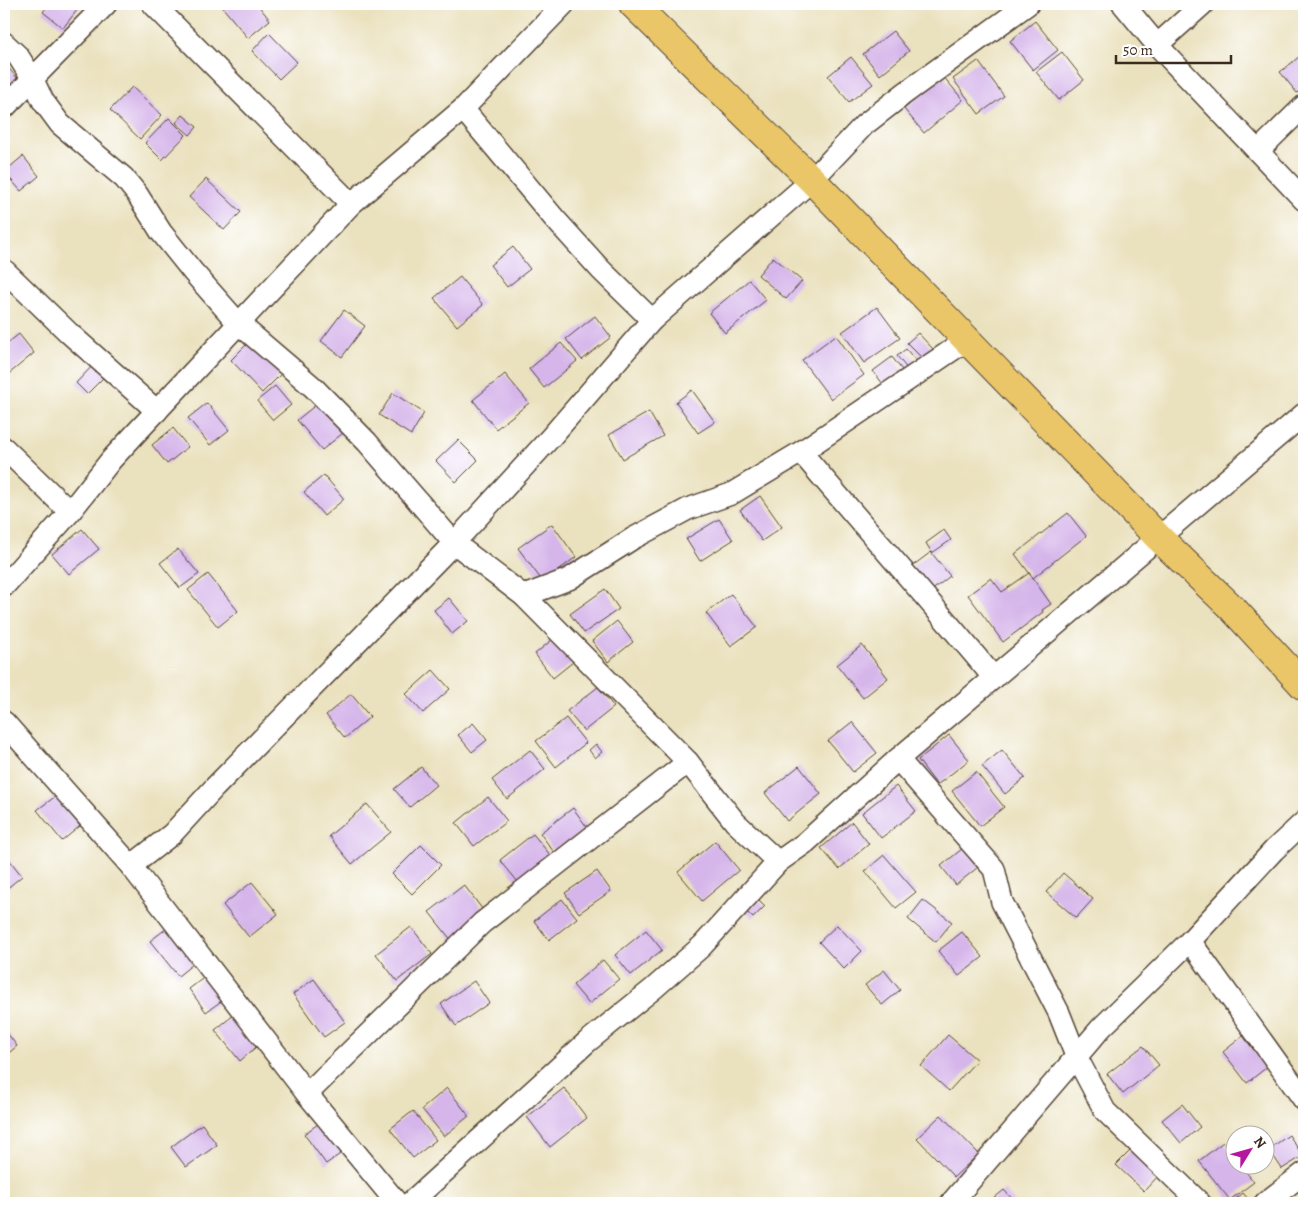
<svg xmlns="http://www.w3.org/2000/svg" width="1308" height="1207" font-family="Alegreya,serif">
	<style>
		.building { fill: #d5b5ea }
		.lines { fill: none; stroke-linecap: round; stroke-linejoin: round }
		.minor-casing { stroke: #554536; stroke-width: 24 }
		.major-casing { stroke: #554536; stroke-width: 30 }
		.minor { stroke: #fff; stroke-width: 21 }
		.major { stroke: #eac669; stroke-width: 28 }
	</style>
	<rect width="100%" height="100%" fill="#fff"/>
	<filter id="ink" filterUnits="userSpaceOnUse"><feTurbulence type="fractalNoise" baseFrequency=".02" numOctaves="2"/><feDisplacementMap in="SourceGraphic" scale="10" xChannelSelector="R" yChannelSelector="G"/><feConvolveMatrix kernelMatrix="1 2 1 2 8 2 1 2 1" color-interpolation-filters="sRGB"/></filter>
	<filter id="wash" filterUnits="userSpaceOnUse"><feTurbulence type="fractalNoise" baseFrequency=".0096" numOctaves="4" result="noise"/><feDisplacementMap in="SourceGraphic" scale="20" xChannelSelector="R" yChannelSelector="G"/><feGaussianBlur stdDeviation="1.12" result="paint"/><feColorMatrix in="noise" values="0 0 0 0 0 0 0 0 0 0 0 0 0 0 0 0 0 1.4 0 .05"/><feComposite in="paint" operator="in"/></filter>
	<g filter="url(#wash)">
		<rect width="100%" height="100%" fill="#eae1be"/>
		<g id="blocks">
			<!-- building -->
			<g class="building">
				<path d="M49,4H82L63,28L43,12Z"/>
				<path d="M228,4H257L270,20L248,38L223,8Z"/>
				<path d="M1035,21L1058,50L1033,70L1010,41Z"/>
				<path d="M893,31L909,51L880,75L863,54Z"/>
				<path d="M269,33L297,62L279,79L252,51Z"/>
				<path d="M1062,52L1084,80L1059,100L1036,72Z"/>
				<path d="M1304,53V87L1297,93L1280,72Z"/>
				<path d="M851,57L873,84L849,102L828,76Z"/>
				<path d="M978,61L1004,96L979,114L953,79Z"/>
				<path d="M4,63L18,79L4,92Z"/>
				<path d="M943,76L963,100L924,133L904,109Z"/>
				<path d="M132,87L162,115L140,139L110,110Z"/>
				<path d="M183,115L197,127L190,135L176,123Z"/>
				<path d="M169,118L186,135L162,160L145,143Z"/>
				<path d="M23,156L39,176L21,191L4,172Z"/>
				<path d="M206,179L241,212L224,230L189,197Z"/>
				<path d="M513,247L530,269L507,287L490,265Z"/>
				<path d="M773,257L802,281L786,299L758,275Z"/>
				<path d="M460,277L483,305L457,326L434,298Z"/>
				<path d="M749,280L766,300L725,333L709,313Z"/>
				<path d="M877,307L900,338L864,363L842,332Z"/>
				<path d="M344,310L365,326L342,357L321,341Z"/>
				<path d="M595,316L611,337L582,360L566,339Z"/>
				<path d="M918,333L933,349L923,359L907,343Z"/>
				<path d="M19,334L34,353L4,378V346Z"/>
				<path d="M836,335L864,375L831,399L802,360Z"/>
				<path d="M252,339L283,372L262,393L231,360Z"/>
				<path d="M561,343L577,361L544,388L529,369Z"/>
				<path d="M906,349L917,362L908,370L897,356Z"/>
				<path d="M892,357L902,370L883,384L873,371Z"/>
				<path d="M96,362L108,373L87,394L76,383Z"/>
				<path d="M505,374L529,403L496,429L473,400Z"/>
				<path d="M275,386L291,405L273,420L257,401Z"/>
				<path d="M692,390L715,422L698,433L676,402Z"/>
				<path d="M393,393L424,413L411,435L379,415Z"/>
				<path d="M207,403L229,430L210,445L188,418Z"/>
				<path d="M318,403L343,433L322,450L297,420Z"/>
				<path d="M649,412L663,436L623,459L609,435Z"/>
				<path d="M173,428L188,447L167,464L152,445Z"/>
				<path d="M458,440L478,460L456,482L436,461Z"/>
				<path d="M324,475L344,499L324,516L304,492Z"/>
				<path d="M760,496L782,527L762,541L740,510Z"/>
				<path d="M1068,513L1086,536L1033,578L1015,554Z"/>
				<path d="M719,519L733,540L700,561L686,539Z"/>
				<path d="M552,524L576,557L543,582L518,548Z"/>
				<path d="M82,529L99,549L69,574L52,554Z"/>
				<path d="M944,530L951,540L932,553L926,543Z"/>
				<path d="M178,549L199,574L180,588L160,563Z"/>
				<path d="M931,552L950,576L930,592L911,567Z"/>
				<path d="M1029,573L1051,604L1042,610L1043,612L1003,642L968,595L991,578L1002,592Z"/>
				<path d="M208,574L238,611L218,627L188,590Z"/>
				<path d="M605,589L619,609L584,633L570,614Z"/>
				<path d="M731,594L757,627L731,646L706,613Z"/>
				<path d="M449,598L468,621L452,634L434,610Z"/>
				<path d="M617,621L633,642L608,662L592,641Z"/>
				<path d="M554,638L573,662L553,678L535,654Z"/>
				<path d="M862,645L888,678L863,698L837,665Z"/>
				<path d="M433,670L450,689L423,713L406,694Z"/>
				<path d="M598,687L614,707L584,731L567,711Z"/>
				<path d="M351,694L370,717L345,738L326,715Z"/>
				<path d="M566,718L586,743L556,767L536,741Z"/>
				<path d="M852,722L877,753L853,772L828,741Z"/>
				<path d="M473,723L487,740L472,752L458,735Z"/>
				<path d="M949,735L969,760L937,785L918,760Z"/>
				<path d="M596,744L602,752L595,758L589,750Z"/>
				<path d="M530,750L545,769L507,799L492,780Z"/>
				<path d="M1002,750L1025,778L1005,794L982,766Z"/>
				<path d="M799,766L821,794L787,821L765,793Z"/>
				<path d="M421,767L436,785L410,807L394,789Z"/>
				<path d="M976,772L1004,807L980,826L952,791Z"/>
				<path d="M896,786L916,811L881,838L862,813Z"/>
				<path d="M56,796L80,826L62,841L37,810Z"/>
				<path d="M488,797L507,821L474,846L456,823Z"/>
				<path d="M367,804L391,832L352,864L329,836Z"/>
				<path d="M573,808L589,830L556,855L540,833Z"/>
				<path d="M852,822L869,844L839,869L821,848Z"/>
				<path d="M533,834L551,856L518,882L500,860Z"/>
				<path d="M715,841L739,870L702,901L678,872Z"/>
				<path d="M968,844L983,863L956,885L941,866Z"/>
				<path d="M421,845L441,865L412,894L392,874Z"/>
				<path d="M4,853L22,876L4,891Z"/>
				<path d="M884,855L916,892L896,908L865,871Z"/>
				<path d="M597,871L611,891L579,913L565,893Z"/>
				<path d="M1063,873L1093,899L1076,918L1046,892Z"/>
				<path d="M252,882L278,914L249,937L223,905Z"/>
				<path d="M464,885L486,914L452,941L429,912Z"/>
				<path d="M562,899L577,918L549,940L534,921Z"/>
				<path d="M758,899L765,906L753,918L746,911Z"/>
				<path d="M923,900L952,922L936,942L908,919Z"/>
				<path d="M171,925L198,960L178,976L150,941Z"/>
				<path d="M837,925L862,951L844,969L819,942Z"/>
				<path d="M411,927L432,954L397,981L376,954Z"/>
				<path d="M646,930L662,950L631,975L615,955Z"/>
				<path d="M962,932L983,957L959,976L938,951Z"/>
				<path d="M603,960L619,979L589,1004L573,985Z"/>
				<path d="M884,970L900,990L882,1005L865,985Z"/>
				<path d="M210,973L227,997L206,1012L189,989Z"/>
				<path d="M314,979L345,1022L324,1037L293,994Z"/>
				<path d="M474,981L489,1003L456,1026L441,1004Z"/>
				<path d="M240,1010L264,1040L240,1061L215,1030Z"/>
				<path d="M4,1029L17,1046L4,1057Z"/>
				<path d="M948,1035L977,1060L949,1091L921,1066Z"/>
				<path d="M1243,1036L1267,1067L1247,1083L1223,1052Z"/>
				<path d="M1143,1046L1159,1065L1123,1094L1107,1074Z"/>
				<path d="M447,1088L469,1116L444,1136L422,1109Z"/>
				<path d="M564,1088L587,1118L550,1147L527,1117Z"/>
				<path d="M1182,1104L1200,1127L1181,1143L1162,1120Z"/>
				<path d="M413,1111L436,1140L413,1158L390,1129Z"/>
				<path d="M941,1115L979,1154L954,1177L917,1138Z"/>
				<path d="M325,1119L347,1149L326,1164L304,1134Z"/>
				<path d="M202,1124L217,1145L186,1167L171,1147Z"/>
				<path d="M1289,1135L1303,1156L1282,1169L1269,1149Z"/>
				<path d="M1223,1142L1236,1158V1164H1240L1254,1182L1230,1200L1199,1161Z"/>
				<path d="M1134,1147L1161,1173L1144,1191L1116,1165Z"/>
				<path d="M1004,1190L1016,1203H988Z"/>
				<path d="M1243,1193L1249,1200L1246,1203H1233L1232,1202Z"/>
			</g>
		</g>
	</g>
	<g filter="url(#ink)">
		<use href="#blocks" fill-opacity="0" stroke="#554536" stroke-width="1"/>
		<g class="lines">
			<defs>
				<g id="minor">
					<path d="M153,4L351,204"/>
					<path d="M1123,4L1157,45L1304,200"/>
					<path d="M4,43L18,56L32,78L43,101L60,124L124,178L137,194L161,232L193,272L238,323L313,387L367,442L454,543L524,596L688,762L735,822L778,862"/>
					<path d="M1157,45L1203,4"/>
					<path d="M4,108L106,4"/>
					<path d="M463,109L554,218L601,270L652,320"/>
					<path d="M1258,151L1304,106"/>
					<path d="M4,270L69,333L157,411"/>
					<path d="M4,448L70,512"/>
					<path d="M801,452C865,528 931,602 994,678"/>
					<path d="M4,586L70,512L111,460L135,434L351,204L463,109L564,4"/>
					<path d="M524,596L569,579L632,539L688,509L731,494L801,452L967,340"/>
					<path d="M4,722L131,866L307,1094L397,1203"/>
					<path d="M898,759L994,869L1002,902L1059,1013L1076,1056L1105,1111L1200,1203"/>
					<path d="M131,866L172,834L215,787L454,543L551,437L652,320L812,180L864,125L905,93L1028,4"/>
					<path d="M1190,941L1304,1100"/>
					<path d="M307,1094L482,923L688,762"/>
					<path d="M410,1203L587,1042L653,989L702,946L778,862L805,843L898,759L1304,414"/>
					<path d="M951,1203L1101,1028L1190,941L1274,850L1304,822"/>
					<path d="M1265,1203L1304,1173"/>
				</g>
				<path id="major" d="M633,4L812,180L1158,537L1233,609L1304,686"/>
			</defs>
			<!-- minor casing -->
			<use href="#minor" class="minor-casing"/>
			<!-- major casing -->
			<use href="#major" class="major-casing"/>
			<!-- minor -->
			<use href="#minor" class="minor"/>
			<!-- major -->
			<use href="#major" class="major"/>
		</g>
	</g>
	<!-- margin -->
	<rect width="1308" height="1207" fill="none" stroke="#fff" stroke-width="20"/>
	<!-- north arrow -->
	<g transform="translate(1250 1150) rotate(53)"><circle r="24" fill="#ffffff" stroke="#b1aaa5"/>
	<path d="M0-4L9 19L0 12L-9 19Z" fill="#b5179e"/>
	<text y="-8" font-size="14" font-weight="bold" text-anchor="middle" fill="#3b2a1e">N</text>
	</g>
	<!-- scale -->
	<path d="M1116 55v8h115v-8" fill="none" stroke="#3b2a1e" stroke-width="2.5"/>
	<text x="1123" y="55" font-size="15" fill="#3b2a1e" stroke="#ffffff" stroke-width="4" paint-order="stroke">50 m</text>
</svg>
